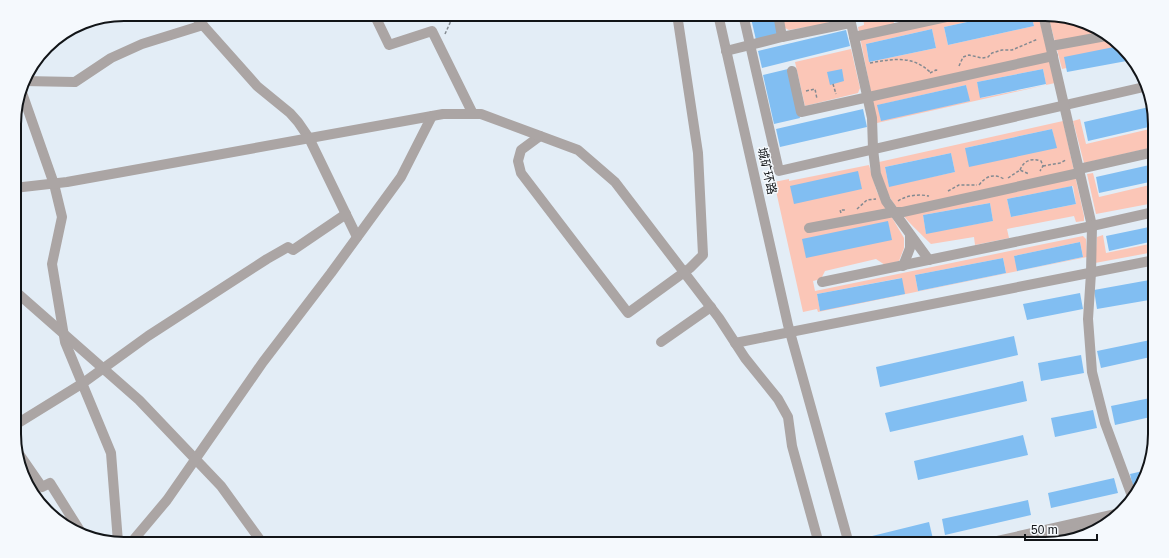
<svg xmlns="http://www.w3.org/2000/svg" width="1169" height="558" font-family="Arial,'Noto Sans SC',sans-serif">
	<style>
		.green { fill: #fbc6b7; fill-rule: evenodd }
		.building { fill: #81bef2 }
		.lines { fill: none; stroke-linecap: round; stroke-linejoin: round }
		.path { stroke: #838a91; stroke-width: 1.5; stroke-dasharray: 3 2; stroke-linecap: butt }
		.minor { stroke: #aba5a4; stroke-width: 10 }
		.labels { text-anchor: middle; stroke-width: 3; stroke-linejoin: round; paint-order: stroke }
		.street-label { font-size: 12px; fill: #121518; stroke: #f5f9fd }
		.rim { fill: none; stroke: #121518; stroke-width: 2 }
	</style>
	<rect width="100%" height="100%" fill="#e3edf6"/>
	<!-- green -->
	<g class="green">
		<path d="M782,14H844C836,25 803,27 789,30L785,28Z"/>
		<path d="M863,14H892L895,28L943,14H1004L944,27L948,45L1034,26L1031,14H1038L1055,83L877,123L858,27L864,25ZM932,29L936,48L869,62L866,44ZM1043,69L1046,85L981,98L977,82ZM966,85L969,101L881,120L878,105Z"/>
		<path d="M1048,15L1093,25L1129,54L1062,69Z"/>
		<path d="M851,49L860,88L858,93L805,106L795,62Z"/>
		<path d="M1080,119L1086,144L1154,128V147L1084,163L1073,121Z"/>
		<path d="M1063,121L1084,216V221L1076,222L1074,216L1007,229L1009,238L975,245L974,237L931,244C912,225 891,207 882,180C881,174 880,168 879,162ZM1052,129L1056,148H965ZM951,153L955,172L889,186L885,167ZM1073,186L1076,204L1011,217L1007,199ZM990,203L993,221L926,233L923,215Z"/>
		<path d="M869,165L877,192L904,238V248L899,261L885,265L876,259L825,271L821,279L813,281L815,291L1083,236L1086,239L1087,257L818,312L817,309L803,312L774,182L789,179V181ZM1080,242L1083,257L1018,271L1014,256ZM1003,258L1006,273L918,291L915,275ZM901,278L904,294L820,310L817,294Z"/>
		<path d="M1093,173L1099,197L1154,184V203L1096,214L1087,174Z"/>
		<path d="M1103,235L1106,253L1154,243V252L1095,263L1097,237Z"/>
	</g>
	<!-- building -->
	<g class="building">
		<path d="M750,14H774L779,34L756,40Z"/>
		<path d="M1004,14H1031L1034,26L948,45L944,27Z"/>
		<path d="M932,29L936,48L869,62L866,44Z"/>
		<path d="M846,30L850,46L762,68L758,51Z"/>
		<path d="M1119,46L1131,57L1132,60L1067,72L1064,57Z"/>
		<path d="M788,69L800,118L774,124L763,75Z"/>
		<path d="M842,69L844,81L830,85L827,72Z"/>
		<path d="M1043,69L1046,84L980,98L977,82Z"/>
		<path d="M966,85L970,101L881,121L877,105Z"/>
		<path d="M1149,107L1153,126L1088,141L1084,122Z"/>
		<path d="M863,109L867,127L780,147L776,129Z"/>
		<path d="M1052,129L1057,148L969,167L965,148Z"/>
		<path d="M951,153L955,172L889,187L885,167Z"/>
		<path d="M1154,164V181L1099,193L1096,177Z"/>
		<path d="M858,171L862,189L794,204L790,186Z"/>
		<path d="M1072,186L1076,204L1011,217L1007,199Z"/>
		<path d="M990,203L993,221L926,234L923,215Z"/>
		<path d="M888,221L892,240L806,258L802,239Z"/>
		<path d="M1154,226V241L1109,251L1106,236Z"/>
		<path d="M1080,242L1083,257L1017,271L1014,256Z"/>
		<path d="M1003,258L1006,273L918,291L915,275Z"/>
		<path d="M902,278L905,294L820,311L817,294Z"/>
		<path d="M1155,279V299L1097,309L1094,290Z"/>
		<path d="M1080,293L1083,309L1027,320L1023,304Z"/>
		<path d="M1014,336L1018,355L880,387L876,367Z"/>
		<path d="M1155,339V356L1101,368L1097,351Z"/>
		<path d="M1081,355L1084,373L1041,381L1038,363Z"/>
		<path d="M1023,381L1027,401L890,432L885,413Z"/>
		<path d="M1155,397V416L1115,425L1111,406Z"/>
		<path d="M1093,410L1097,428L1055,437L1051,418Z"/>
		<path d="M1023,435L1028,455L918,480L914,461Z"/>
		<path d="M1147,470L1144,482L1136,491H1134L1130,474Z"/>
		<path d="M1114,478L1118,493L1051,508L1048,493Z"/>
		<path d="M1028,500L1031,515L945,535L942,519Z"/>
		<path d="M929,522L933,539L914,544H865L864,538Z"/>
	</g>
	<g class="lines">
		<!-- path -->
		<g class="path">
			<path d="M445,34L454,14"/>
			<path d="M870,63C893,59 912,55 930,72"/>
			<path d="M959,66L963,57L969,55L982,58L988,57L992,53L1002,50H1012L1038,39"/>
			<path d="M930,73L936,70L939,71"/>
			<path d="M833,84L836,94"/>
			<path d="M806,91L815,89L817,99"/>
			<path d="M1043,166L1060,163L1066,160"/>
			<path d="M1020,170C1024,160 1032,158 1041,161L1043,166L1040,171"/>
			<path d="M1008,178L1020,170L1029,174"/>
			<path d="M979,185C986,176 994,173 1004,179"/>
			<path d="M948,191L959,185H977"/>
			<path d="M898,201C907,195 919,194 929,196"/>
			<path d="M857,209L867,200L876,199"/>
			<path d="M841,213L840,210H845"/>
		</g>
		<!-- minor -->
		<g class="minor">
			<path d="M193,14L257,86L290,113L298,122L309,138L357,237"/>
			<path d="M374,14L389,45L432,31L473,114"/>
			<path d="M718,14L788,325L849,544"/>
			<path d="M743,14L779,171L1144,87"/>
			<path d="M778,14L782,37L850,23"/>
			<path d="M849,14L872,118L873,149L876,174L886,201L929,260"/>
			<path d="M1043,14L1092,226L1091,273L1088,319L1092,372L1105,423L1132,496"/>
			<path d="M854,37L960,14"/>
			<path d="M1051,46L1106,36"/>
			<path d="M726,51L782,37"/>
			<path d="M792,71L801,112L1053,56"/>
			<path d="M24,81L75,82L111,58L142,44L203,25"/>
			<path d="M21,90L54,184L62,217L52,264L65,342L111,453L118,542"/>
			<path d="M540,136L521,150L518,161L521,173L628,313L690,268L703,255L698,153L677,14"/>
			<path d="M1079,169L1154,152"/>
			<path d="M14,188L67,182L443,114H481L578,150L615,182L719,318L745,358L778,399L788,417L792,446L819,544"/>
			<path d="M809,228L894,212H903L1079,173"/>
			<path d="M903,266L910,248V235"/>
			<path d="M822,282L1092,226L1154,212"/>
			<path d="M15,291L139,400L221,486L263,544"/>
			<path d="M661,342L711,307"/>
			<path d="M735,343L1155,260"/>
			<path d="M15,425L83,383L148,336L267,259L288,247L293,250L346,214"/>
			<path d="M15,448L42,487L50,483L82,534"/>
			<path d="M130,544L167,500L263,362L331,273L401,177L432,116"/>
			<path d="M984,544L1116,514"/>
			<path d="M1020,544L1107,524"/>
		</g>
	</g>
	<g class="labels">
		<!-- street labels -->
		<g class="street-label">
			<text transform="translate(767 171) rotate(77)" y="4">城矿环路</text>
		</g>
	</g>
	<!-- crop -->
	<path d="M0 0H1169V558H0ZM124 21H1045A103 103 0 0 1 1148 124V434A103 103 0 0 1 1045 537H124A103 103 0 0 1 21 434V124A103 103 0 0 1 124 21Z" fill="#f5f9fd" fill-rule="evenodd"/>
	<path class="rim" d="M124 21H1045A103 103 0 0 1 1148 124V434A103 103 0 0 1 1045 537H124A103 103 0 0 1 21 434V124A103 103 0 0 1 124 21Z"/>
	<!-- scale -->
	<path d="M1025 534v6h72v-6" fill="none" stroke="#121518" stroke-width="2"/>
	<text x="1031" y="534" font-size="12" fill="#121518" stroke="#f5f9fd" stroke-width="3" paint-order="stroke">50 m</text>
</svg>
